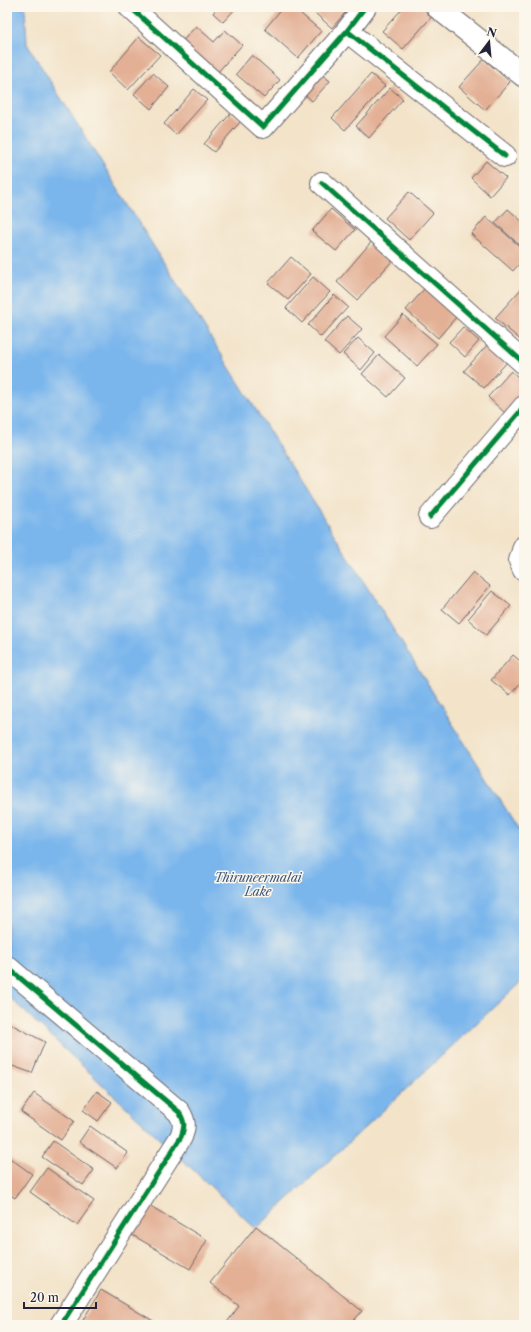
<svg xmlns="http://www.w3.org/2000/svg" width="531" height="1332" font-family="'Libre Caslon Text',serif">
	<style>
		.water { fill: #7ab6ec; stroke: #4e6c94 }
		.building { fill: #e3b095 }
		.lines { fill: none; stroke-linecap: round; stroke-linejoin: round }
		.minor-casing { stroke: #6b666d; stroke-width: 24 }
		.minor { stroke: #fff; stroke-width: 22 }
		.cycleway-casing { stroke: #fbf7ec; stroke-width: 8 }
		.cycleway { stroke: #00873e; stroke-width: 5 }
		.labels { text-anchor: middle; stroke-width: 3; stroke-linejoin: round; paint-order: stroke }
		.water-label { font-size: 12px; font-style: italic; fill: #415679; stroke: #fbf7ec }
	</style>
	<rect width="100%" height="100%" fill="#fbf7ec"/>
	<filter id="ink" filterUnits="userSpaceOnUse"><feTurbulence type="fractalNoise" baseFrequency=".025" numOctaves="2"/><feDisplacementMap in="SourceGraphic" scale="8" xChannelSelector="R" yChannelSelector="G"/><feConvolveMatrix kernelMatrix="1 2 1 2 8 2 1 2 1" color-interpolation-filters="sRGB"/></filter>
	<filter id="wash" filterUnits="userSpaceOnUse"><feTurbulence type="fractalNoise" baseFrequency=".012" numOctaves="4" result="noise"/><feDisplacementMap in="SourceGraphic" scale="16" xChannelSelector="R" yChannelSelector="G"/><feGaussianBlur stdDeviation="0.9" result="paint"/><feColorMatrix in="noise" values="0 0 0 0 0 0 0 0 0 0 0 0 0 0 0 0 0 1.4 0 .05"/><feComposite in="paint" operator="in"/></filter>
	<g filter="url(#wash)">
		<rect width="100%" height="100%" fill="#f3e3c9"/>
		<!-- water -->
		<path class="water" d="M7,7H25L27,44L524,838V979L256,1229L7,995Z"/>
		<g id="blocks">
			<!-- building -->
			<g class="building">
				<path d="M218,7H237L223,22L213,13Z"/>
				<path d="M283,7H293L321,31L298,58L265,29Z"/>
				<path d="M308,7H350L332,28Z"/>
				<path d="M404,7H425L434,14L403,49L382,31Z"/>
				<path d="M196,26L214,42L225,30L242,45L216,74L181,43Z"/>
				<path d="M139,37L160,55L128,90L109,72Z"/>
				<path d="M252,55L280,80L264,98L236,74Z"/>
				<path d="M484,59L510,82L485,110L459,87Z"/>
				<path d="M315,69L330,81L312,101L298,88Z"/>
				<path d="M153,73L169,87L151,109L134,94Z"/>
				<path d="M371,74L385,86L345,130L332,118Z"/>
				<path d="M390,88L403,99L369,138L356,126Z"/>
				<path d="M194,89L207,100L176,135L164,124Z"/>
				<path d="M231,113L241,121L214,152L204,144Z"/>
				<path d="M486,161L506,178L490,196L471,178Z"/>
				<path d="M409,192L433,213L409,240L385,218Z"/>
				<path d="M331,209L355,230L336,251L312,231Z"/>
				<path d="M508,209L524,223V245L522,247L495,223Z"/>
				<path d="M486,217L524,250V258L513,271L471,234Z"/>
				<path d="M372,241L393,260L357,300L337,282Z"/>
				<path d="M291,257L311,274L288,300L268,283Z"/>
				<path d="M313,277L330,292L302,323L286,308Z"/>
				<path d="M425,288L457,316L438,338L406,310Z"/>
				<path d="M521,289L524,291V343L495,318Z"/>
				<path d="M334,295L348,307L321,337L308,325Z"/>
				<path d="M403,315L437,344L417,366L384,336Z"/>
				<path d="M347,316L362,329L339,355L324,342Z"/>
				<path d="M463,327L479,341L465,357L449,342Z"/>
				<path d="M358,338L375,353L361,370L343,354Z"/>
				<path d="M488,344L508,361L484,388L464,371Z"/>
				<path d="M379,355L405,378L388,397L362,374Z"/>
				<path d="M511,371L524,382V394L506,414L488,397Z"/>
				<path d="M473,572L490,586L459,623L442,609Z"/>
				<path d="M492,591L511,606L486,635L468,619Z"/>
				<path d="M513,655L524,664V679L510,695L491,680Z"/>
				<path d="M7,1022L45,1042L32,1073L7,1064Z"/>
				<path d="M97,1091L112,1102L98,1121L83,1110Z"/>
				<path d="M34,1093L74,1121L61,1140L21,1112Z"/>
				<path d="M90,1126L128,1153L117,1168L79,1142Z"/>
				<path d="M53,1141L94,1170L83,1185L42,1157Z"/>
				<path d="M7,1156L32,1174L15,1198L7,1193Z"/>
				<path d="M47,1168L94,1201L77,1225L30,1192Z"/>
				<path d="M142,1201L207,1240L190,1269L124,1230Z"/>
				<path d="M256,1226L362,1311L350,1325H225L239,1306L210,1283Z"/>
				<path d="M101,1290L160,1325H80Z"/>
			</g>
		</g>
	</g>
	<g filter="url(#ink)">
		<use href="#blocks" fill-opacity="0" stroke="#6b666d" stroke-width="1"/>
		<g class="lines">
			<defs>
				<g id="minor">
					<path d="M130,7L263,127L347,31L365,7"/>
					<path d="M437,7L524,76"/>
					<path d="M347,31L505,156"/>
					<path d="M322,183L524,363"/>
					<path d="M430,517L524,407"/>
					<path d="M524,547L520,561L524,570"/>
					<path d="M7,967L179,1112C185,1122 185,1126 181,1137L61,1325"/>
				</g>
			</defs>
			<!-- minor casing -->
			<use href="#minor" class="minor-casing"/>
			<!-- minor -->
			<use href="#minor" class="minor"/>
			<defs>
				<g id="cycleway">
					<path d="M130,7L263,127L347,31L365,7"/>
					<path d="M347,31L505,156"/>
					<path d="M322,183L524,363"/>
					<path d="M430,517L524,407"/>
					<path d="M7,967L179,1112C185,1122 185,1126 181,1137L61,1325"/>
				</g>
			</defs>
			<!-- cycleway casing -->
			<use href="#cycleway" class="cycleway-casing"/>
			<!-- cycleway -->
			<use href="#cycleway" class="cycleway"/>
		</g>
	</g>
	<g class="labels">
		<!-- water labels -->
		<g class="water-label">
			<text x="258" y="882">Thiruneermalai<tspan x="258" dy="14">Lake</tspan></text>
		</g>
	</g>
	<!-- margin -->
	<rect width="531" height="1332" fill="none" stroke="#fbf7ec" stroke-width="24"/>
	<!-- north arrow -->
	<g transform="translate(489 42) rotate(16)" stroke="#fbf7ec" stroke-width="3" paint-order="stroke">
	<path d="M0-3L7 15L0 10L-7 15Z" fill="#22223b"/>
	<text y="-6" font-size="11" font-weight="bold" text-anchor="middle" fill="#22223b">N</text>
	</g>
	<!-- scale -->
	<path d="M24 1302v6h72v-6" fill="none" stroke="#22223b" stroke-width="2"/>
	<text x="30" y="1302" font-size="12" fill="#22223b" stroke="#fbf7ec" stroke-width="3" paint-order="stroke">20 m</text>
</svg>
